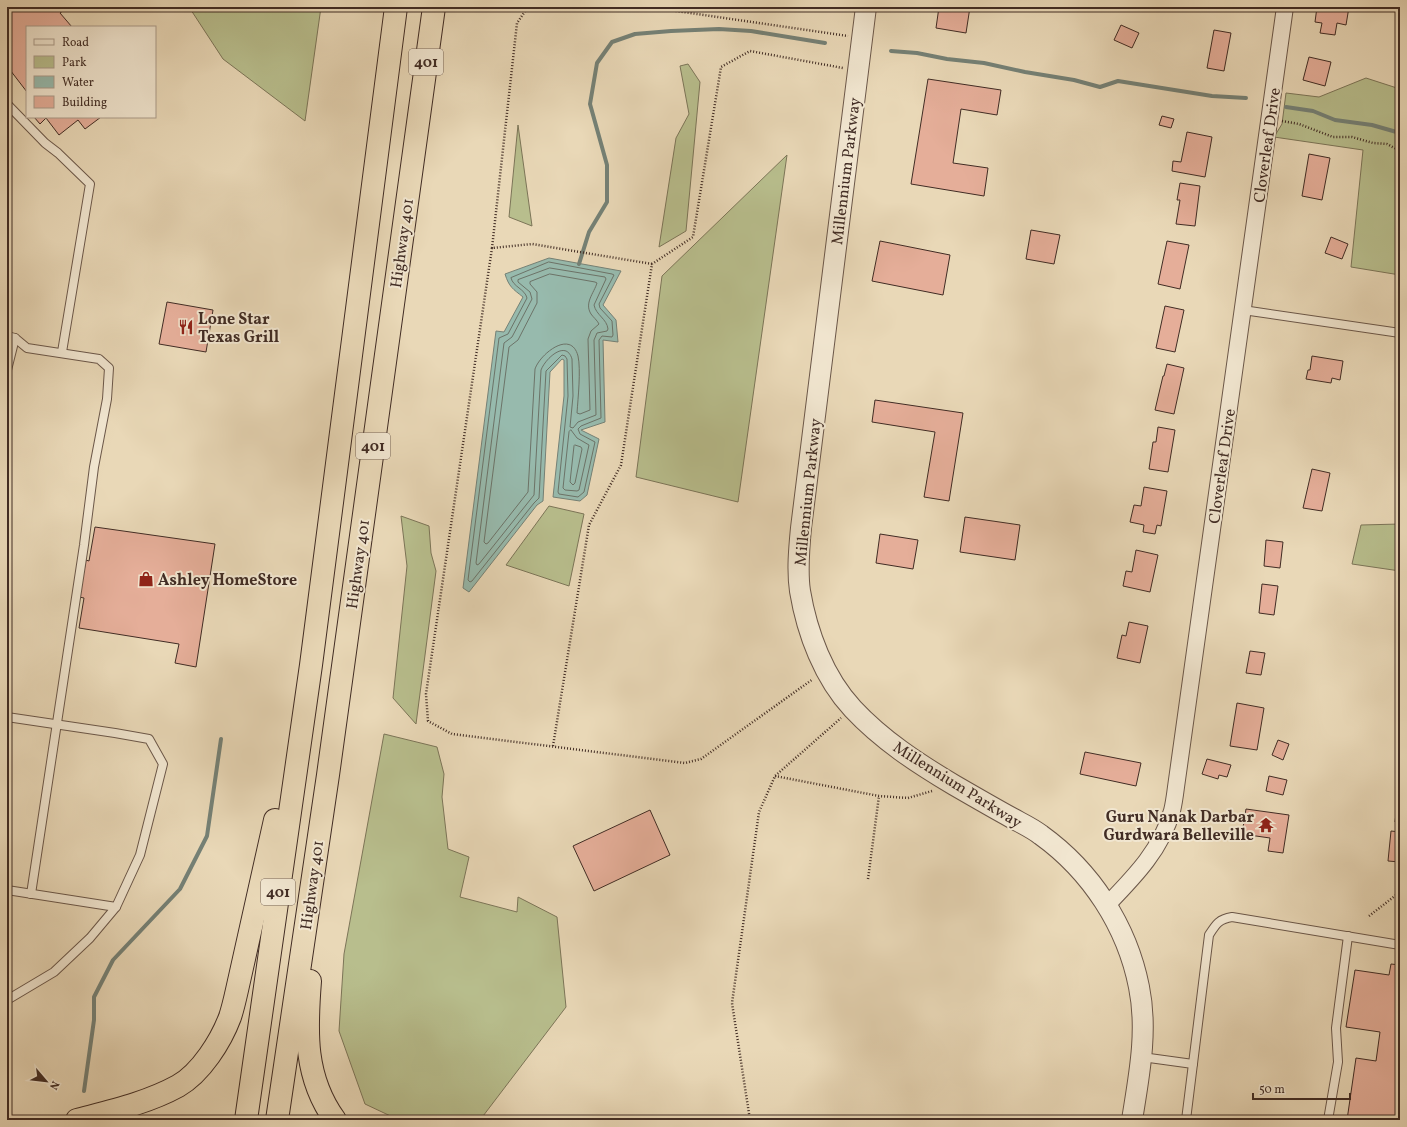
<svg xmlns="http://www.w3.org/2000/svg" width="1407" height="1127" font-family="Vollkorn,serif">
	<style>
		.green { fill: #b8be8d; stroke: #7c7558 }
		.water { fill: #97baad; stroke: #758176 }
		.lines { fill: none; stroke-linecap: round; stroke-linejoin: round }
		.shore { stroke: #6c7368; stroke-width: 1 }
		.stream { stroke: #758176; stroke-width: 4 }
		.building { fill: #e5ae99; stroke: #412c24 }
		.service-casing { stroke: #6b5749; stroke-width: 10 }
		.minor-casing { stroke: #6b5749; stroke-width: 18 }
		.tertiary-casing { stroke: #6b5749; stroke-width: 22 }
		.motorway-casing { stroke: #412c24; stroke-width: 24 }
		.path { stroke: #412c24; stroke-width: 2.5; stroke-dasharray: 1 2; stroke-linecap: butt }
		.service { stroke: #f1e6d0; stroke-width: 8 }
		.minor { stroke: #f1e6d0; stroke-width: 16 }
		.tertiary { stroke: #f1e6d0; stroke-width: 20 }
		.motorway { stroke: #e9d8b7; stroke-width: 22 }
		.labels { text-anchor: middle; stroke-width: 4; stroke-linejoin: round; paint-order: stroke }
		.shield { fill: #f1e6d0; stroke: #766458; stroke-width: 1 }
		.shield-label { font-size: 15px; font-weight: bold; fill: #412c24 }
		.street-label { font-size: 16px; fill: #412c24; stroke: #f1e6d0 }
		.poi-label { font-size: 16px; font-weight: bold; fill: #412c24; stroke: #f1e6d0; text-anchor: start }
	</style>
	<rect width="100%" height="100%" fill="#e9d8b7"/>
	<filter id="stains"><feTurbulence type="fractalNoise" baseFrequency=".005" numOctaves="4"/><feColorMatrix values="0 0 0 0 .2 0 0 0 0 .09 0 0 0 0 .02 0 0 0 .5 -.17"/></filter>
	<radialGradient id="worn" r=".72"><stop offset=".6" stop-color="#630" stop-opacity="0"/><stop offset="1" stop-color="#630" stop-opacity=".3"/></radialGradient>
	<!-- green -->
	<g class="green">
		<path d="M189,7H321L305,121L223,59Z"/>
		<path d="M688,64L700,82L686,231L659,247L676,138L689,114L680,66Z"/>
		<path d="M1366,78L1400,89V275L1351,267L1363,150L1274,137L1282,124L1286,93L1319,97Z"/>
		<path d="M518,125L532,226L509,217Z"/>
		<path d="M787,155L738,502L636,477L662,276Z"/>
		<path d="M549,506L584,514L569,586L506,565Z"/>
		<path d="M401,516L429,526L431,553L436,571L416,724L393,698L407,566Z"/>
		<path d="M1400,524V571L1352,564L1361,525Z"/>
		<path d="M384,734L437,747L444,774L442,797L448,849L469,857L460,897L517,912L518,897L557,917L566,1007L480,1120H399L365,1104L339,1031L344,954Z"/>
	</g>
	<!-- water -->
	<path class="water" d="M549,258L621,271L603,305L616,320L618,342L603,340L605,422L581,430L599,439L587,495L580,501L553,497L564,396V360L562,359L550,372L543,501L537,505L469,592L463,588L496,331L504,332L523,297C513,289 509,287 505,274Z"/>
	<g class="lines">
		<!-- shore -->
		<g class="shore">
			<path d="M549,262L612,274L614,275L599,304L600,308L612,321L613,335L612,337L602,336L599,340L601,418L581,426L578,429L580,434L595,442L584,492L578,497L559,494L558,492L568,396L567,359L565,356L562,355L546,371L539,498L534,503L472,581L470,582L468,580L499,338L508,334L527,298C525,289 513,287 511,278Z"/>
			<path d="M550,268L605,277L606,279L594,305C596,315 607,319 608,329L607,331L597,333L594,340L596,415L578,422L573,428L570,427L573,396L572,359C566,339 545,359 541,370L534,495L479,564L477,565L476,563L504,343L512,337L532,299L530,292L518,282V280Z"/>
			<path d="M550,274L595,282L597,283C594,293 584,303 591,314C593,317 597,320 599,324L591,331L588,339L590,410L580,414L577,413C578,398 581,370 578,356C571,329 540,354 535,369L528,492L488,543L486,544L484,542L509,347L518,340L537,303V292L530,284V282Z"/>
			<path d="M571,430L577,438L589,445L579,490L577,491L565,490L563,488L569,432Z"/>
			<path d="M575,445L581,447L582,449L575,483L573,485L570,482L574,446Z"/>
		</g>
		<!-- stream -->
		<g class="stream">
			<path d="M891,51L917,53L947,59L984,63L1025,72L1074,80L1100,87L1118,81L1212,96L1246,98"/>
			<path d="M1286,107L1313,111L1335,120L1372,125L1400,133"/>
			<path d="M579,264L589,232L607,202V165L590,104L597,63L612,42L635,34L671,31L719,29L751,31L825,43"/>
			<path d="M84,1091L94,1020V997L113,960L180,889L207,836L221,739"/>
		</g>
	</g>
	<!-- building -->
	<g class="building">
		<path d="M7,7H68L60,13L72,27H27V92L7,66Z"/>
		<path d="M939,7H970L966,33L936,28Z"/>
		<path d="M1317,7H1349L1346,25L1337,23L1335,35L1320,33L1322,23L1315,22Z"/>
		<path d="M1121,25L1139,33L1132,48L1114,40Z"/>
		<path d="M1214,30L1231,33L1224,71L1207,68Z"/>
		<path d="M1309,57L1331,62L1325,86L1303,80Z"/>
		<path d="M928,79L1001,90L997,115L961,109L953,163L988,168L984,196L911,184Z"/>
		<path d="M1162,116L1174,119L1171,128L1159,125Z"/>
		<path d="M34,117H101L85,129L78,120L59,135L46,118L40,124Z"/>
		<path d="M1187,132L1212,137L1205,177L1172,171L1173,161L1181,162Z"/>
		<path d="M1309,154L1330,158L1322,200L1302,196Z"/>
		<path d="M1180,183L1200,186L1195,226L1176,224L1180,200H1177Z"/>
		<path d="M1031,230L1060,235L1054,264L1026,259Z"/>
		<path d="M1331,237L1348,244L1342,259L1325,253Z"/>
		<path d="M880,241L950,255L943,295L872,281Z"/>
		<path d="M1167,241L1189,245L1180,289L1158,284Z"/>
		<path d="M167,302L213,310L206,352L159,344Z"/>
		<path d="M1165,306L1184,310L1175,352L1156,348Z"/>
		<path d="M1312,356L1343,361L1340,380L1332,378L1331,383L1306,379L1308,370H1310Z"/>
		<path d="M1167,364L1184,368L1174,414L1155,410L1163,376H1164Z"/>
		<path d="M875,400L963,413L949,501L924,497L935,432L872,422Z"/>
		<path d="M1158,427L1175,430L1168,472L1149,469L1153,442H1156Z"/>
		<path d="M1312,469L1330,473L1322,511L1303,508Z"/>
		<path d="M1144,487L1167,491L1161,526L1157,525L1155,534L1143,532L1144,525L1130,522L1134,505L1141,506Z"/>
		<path d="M965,517L1020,525L1015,560L960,552Z"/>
		<path d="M95,527L215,544L196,667L175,663L179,644L79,628L84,598L79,597L86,560L89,561Z"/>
		<path d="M880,534L918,540L913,569L876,563Z"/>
		<path d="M1266,540L1283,542L1280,568L1264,566Z"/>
		<path d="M1136,550L1158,555L1150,592L1123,586L1126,571L1132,572Z"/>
		<path d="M1262,584L1278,586L1274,615L1259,613Z"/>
		<path d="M1129,622L1148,626L1140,663L1117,658L1122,635L1126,636Z"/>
		<path d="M1250,651L1265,653L1261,675L1246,673Z"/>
		<path d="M1237,703L1264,708L1257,750L1230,746Z"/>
		<path d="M1278,740L1289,744L1283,760L1272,755Z"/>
		<path d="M1085,752L1141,763L1136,786L1080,774Z"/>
		<path d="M1207,759L1231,765L1227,777L1219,775L1218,779L1202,774Z"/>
		<path d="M1269,776L1287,780L1283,795L1266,791Z"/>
		<path d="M1398,795H1400V823L1395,822Z"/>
		<path d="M1246,809L1289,815L1283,853L1268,851L1270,838L1242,834Z"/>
		<path d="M650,810L670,855L594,891L573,846Z"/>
		<path d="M1391,831L1400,832V862L1388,861Z"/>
		<path d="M1391,964L1400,965V1120H1347L1356,1058L1376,1061L1380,1032L1346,1027L1355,970L1389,975Z"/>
	</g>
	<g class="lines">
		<defs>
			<g id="service">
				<path d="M7,104L45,143L58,153L90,184L62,352"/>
				<path d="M1243,310L1400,333"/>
				<path d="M7,336L15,338L27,348L99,359L109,368L107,399L94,467L84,545L31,894"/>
				<path d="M7,370L15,338"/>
				<path d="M7,717L115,733L149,739L163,764L140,855L116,907L90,938L54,972L7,1000"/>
				<path d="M7,890L116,907"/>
				<path d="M1142,1057L1193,1064"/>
				<path d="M1186,1120L1209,935C1216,924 1219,919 1232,917L1400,945"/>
				<path d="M1328,1120L1338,1062L1336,1028L1348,936"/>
			</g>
			<path id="minor" d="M1107,905C1134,877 1161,850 1172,811C1174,803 1175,795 1176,787L1285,7"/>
			<path id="tertiary" d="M866,7L801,528C799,549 797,571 800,591C807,633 824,678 853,709C882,740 917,763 954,785C973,796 992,807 1012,818C1021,823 1032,828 1041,835C1091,871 1127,926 1139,987C1148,1031 1139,1076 1132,1120"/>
			<g id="motorway">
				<path d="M310,981C306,1032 304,1077 335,1120"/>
				<path d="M77,1120C111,1111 147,1103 178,1086C201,1073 221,1041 230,1017C233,1008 235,999 237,990L275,820"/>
				<path d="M246,1120L311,665L396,7"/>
				<path d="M277,1120L328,775L434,7"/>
			</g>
		</defs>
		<!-- service casing -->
		<use href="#service" class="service-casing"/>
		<!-- minor casing -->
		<use href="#minor" class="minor-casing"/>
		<!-- tertiary casing -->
		<use href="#tertiary" class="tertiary-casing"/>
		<!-- motorway casing -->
		<use href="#motorway" class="motorway-casing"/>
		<!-- path -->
		<g class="path">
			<path d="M649,7L848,36"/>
			<path d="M1282,121L1299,124L1333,137H1352L1373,143L1387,144L1400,151"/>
			<path d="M492,248L517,23L528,7"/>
			<path d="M652,264L532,244L492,248L426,694L428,721L452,734L685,763L701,759L813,679"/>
			<path d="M553,746L589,525L621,465L652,264L693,237L721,67L750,51L843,68"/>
			<path d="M775,776L879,796L908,798L932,791"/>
			<path d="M868,879L879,796"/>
			<path d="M1369,916L1400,892"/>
			<path d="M750,1120L732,1003L759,812L775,776L841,718"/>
		</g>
		<!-- service -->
		<use href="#service" class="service"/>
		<!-- minor -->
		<use href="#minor" class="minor"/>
		<!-- tertiary -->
		<use href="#tertiary" class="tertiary"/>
		<!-- motorway -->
		<use href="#motorway" class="motorway"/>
	</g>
	<!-- icons -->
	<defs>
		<symbol id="restaurant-bare" viewBox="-9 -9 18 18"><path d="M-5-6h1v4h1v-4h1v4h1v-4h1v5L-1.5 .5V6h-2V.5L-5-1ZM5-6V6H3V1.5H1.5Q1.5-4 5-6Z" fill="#8f2418" stroke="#f1e6d0" stroke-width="2.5" paint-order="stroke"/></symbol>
		<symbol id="shop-bare" viewBox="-9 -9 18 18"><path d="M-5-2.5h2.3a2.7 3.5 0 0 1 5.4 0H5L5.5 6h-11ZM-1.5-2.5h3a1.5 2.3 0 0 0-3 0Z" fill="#8f2418" stroke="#f1e6d0" stroke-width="2.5" paint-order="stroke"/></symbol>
		<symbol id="temple-bare" viewBox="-9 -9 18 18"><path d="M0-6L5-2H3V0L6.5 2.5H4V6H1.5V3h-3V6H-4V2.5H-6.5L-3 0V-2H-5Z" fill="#8f2418" stroke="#f1e6d0" stroke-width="2.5" paint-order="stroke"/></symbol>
	</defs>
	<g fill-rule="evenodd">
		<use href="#restaurant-bare" x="175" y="316" width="22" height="22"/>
		<use href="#shop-bare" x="135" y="568" width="22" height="22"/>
		<use href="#temple-bare" x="1255" y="814" width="22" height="22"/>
	</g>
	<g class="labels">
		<!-- shield labels -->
		<g class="shield">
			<rect x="409" y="49" width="34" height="26" rx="3"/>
			<rect x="356" y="433" width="34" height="26" rx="3"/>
			<rect x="261" y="879" width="34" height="26" rx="3"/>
		</g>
		<g class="shield-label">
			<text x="426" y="67">401</text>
			<text x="373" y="451">401</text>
			<text x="278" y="897">401</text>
		</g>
		<!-- street labels -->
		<g class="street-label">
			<text transform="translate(1266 145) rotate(-82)" y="6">Cloverleaf Drive</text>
			<text transform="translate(845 171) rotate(-83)" y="6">Millennium Parkway</text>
			<text transform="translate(401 243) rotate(-82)" y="6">Highway 401</text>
			<text transform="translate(1221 466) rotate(-82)" y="6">Cloverleaf Drive</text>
			<text transform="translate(807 492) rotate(-84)" y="6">Millennium Parkway</text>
			<text transform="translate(357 564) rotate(-82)" y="6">Highway 401</text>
			<text transform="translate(958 784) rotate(32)" y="6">Millennium Parkway</text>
			<text transform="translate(311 885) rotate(-82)" y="6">Highway 401</text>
		</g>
		<!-- poi labels -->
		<g class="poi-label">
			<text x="198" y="324">Lone Star<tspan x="198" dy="18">Texas Grill</tspan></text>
			<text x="158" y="585">Ashley HomeStore</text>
			<text x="1254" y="822" text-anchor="end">Guru Nanak Darbar<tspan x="1254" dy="18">Gurdwara Belleville</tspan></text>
		</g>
	</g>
	<!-- margin -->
	<rect width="1407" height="1127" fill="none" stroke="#e9d8b7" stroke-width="24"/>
	<rect x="8" y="8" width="1391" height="1111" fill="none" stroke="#412c24" stroke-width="2"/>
	<rect x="12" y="12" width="1383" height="1103" fill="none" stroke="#412c24"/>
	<!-- legend -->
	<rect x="26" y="26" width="130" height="92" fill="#f1e6d0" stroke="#ab9c8b"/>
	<rect x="34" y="39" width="20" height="6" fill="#f1e6d0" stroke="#ab9c8b"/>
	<text x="62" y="46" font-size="12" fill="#412c24">Road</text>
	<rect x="34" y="56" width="20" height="12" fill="#b8be8d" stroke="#ab9c8b"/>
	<text x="62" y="66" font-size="12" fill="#412c24">Park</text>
	<rect x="34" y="76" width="20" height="12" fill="#97baad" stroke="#ab9c8b"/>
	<text x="62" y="86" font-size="12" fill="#412c24">Water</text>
	<rect x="34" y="96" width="20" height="12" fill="#e5ae99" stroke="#ab9c8b"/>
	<text x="62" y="106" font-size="12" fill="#412c24">Building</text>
	<!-- north arrow -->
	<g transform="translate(46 1081) rotate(118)" stroke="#f1e6d0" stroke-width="3" paint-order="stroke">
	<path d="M0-3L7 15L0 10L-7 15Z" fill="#412c24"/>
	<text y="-6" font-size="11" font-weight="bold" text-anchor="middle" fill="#412c24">N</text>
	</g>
	<!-- scale -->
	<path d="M1253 1093v6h97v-6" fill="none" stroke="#412c24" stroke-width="2"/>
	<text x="1259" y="1093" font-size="12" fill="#412c24" stroke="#f1e6d0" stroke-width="3" paint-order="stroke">50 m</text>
	<rect width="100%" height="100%" filter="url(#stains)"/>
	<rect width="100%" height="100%" fill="url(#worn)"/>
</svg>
